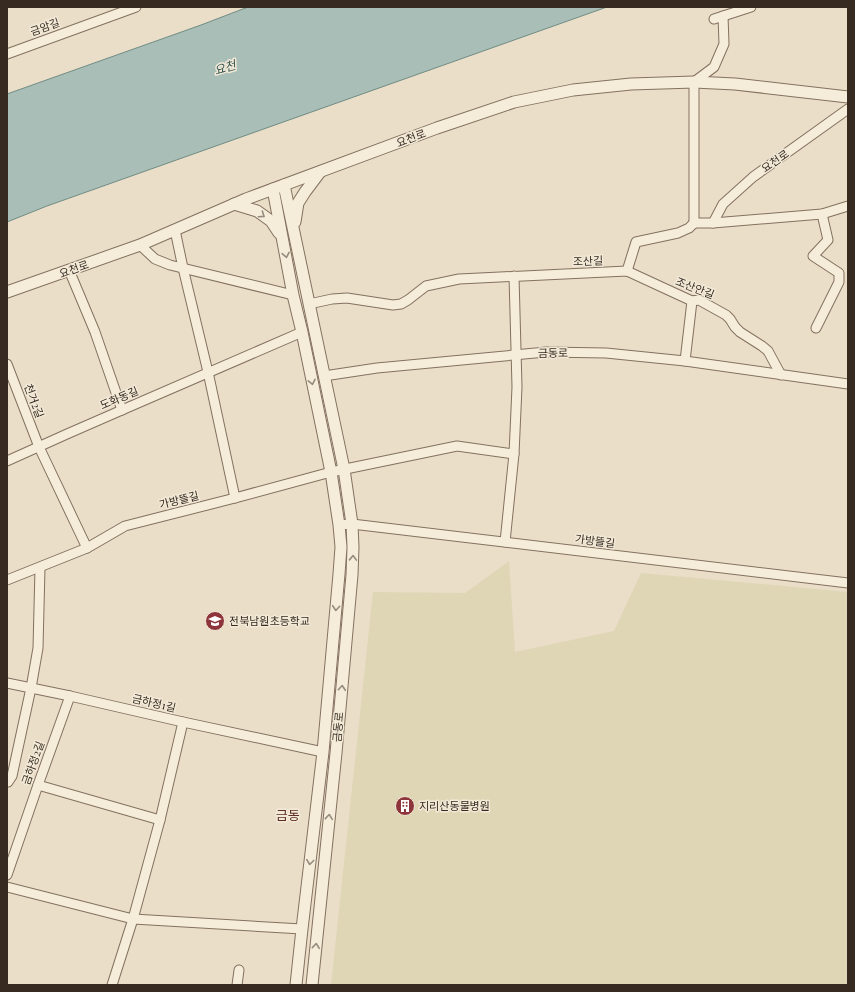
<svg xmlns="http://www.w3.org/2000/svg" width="855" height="992" font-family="'Playfair Display','Noto Sans KR',serif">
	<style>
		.farmland { fill: #dfd6b6 }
		.water { fill: #a8beb7; stroke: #708c84 }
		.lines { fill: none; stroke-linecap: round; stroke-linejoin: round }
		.minor-casing { stroke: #84715f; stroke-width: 11 }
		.tertiary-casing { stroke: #84715f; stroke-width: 13 }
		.minor { stroke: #f5ecda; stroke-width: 9 }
		.tertiary { stroke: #f5ecda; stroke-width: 11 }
		.oneway { stroke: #968b7e }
		.labels { text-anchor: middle; stroke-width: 3; stroke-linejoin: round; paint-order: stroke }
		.street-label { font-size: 11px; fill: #362a21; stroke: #f2e9d7 }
		.poi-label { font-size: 11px; fill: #362a21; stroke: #f2e9d7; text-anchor: start }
		.water-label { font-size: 12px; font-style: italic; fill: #325450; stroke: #f2e9d7 }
		.quarter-label { font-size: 13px; fill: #5e2e25; stroke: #f2e9d7 }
	</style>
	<rect width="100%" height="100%" fill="#eadec8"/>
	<!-- farmland -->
	<path class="farmland" d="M509,561L515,652L614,631L641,573L848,592V985H331L373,592L465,593Z"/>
	<!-- water -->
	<path class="water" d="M248,7H607L47,206L7,222V94L201,25Z"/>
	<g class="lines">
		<defs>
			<g id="minor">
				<path d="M714,19L751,7"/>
				<path d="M7,54L136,7"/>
				<path d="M694,223V82L714,67L724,44L723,16"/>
				<path d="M694,223H713L822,214L848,206"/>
				<path d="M713,223L723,204L753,177L848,109"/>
				<path d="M175,230L183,268L208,372L235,498"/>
				<path d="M140,245L155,259L170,265L293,295"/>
				<path d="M69,270L95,332L122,410"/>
				<path d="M627,271L636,242L678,233L689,228L694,223"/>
				<path d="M309,304L332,299L347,298L393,305L401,304L408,300L426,286L459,279L627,271L692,301L699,300L726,315L730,319L735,327L740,332L762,346L768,351L781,375"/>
				<path d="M816,328L839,282V273L813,256L828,240L822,214"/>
				<path d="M685,361L692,301"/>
				<path d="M7,364L39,447L87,548"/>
				<path d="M324,376L377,368L546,352L606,353L685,361L848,384"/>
				<path d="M7,461L67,434L122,410L302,332"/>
				<path d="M339,525L352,524L848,583"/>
				<path d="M505,542L514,454L517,387L514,276"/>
				<path d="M7,580L87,548L125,526L235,498L331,472L457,446L514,454"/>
				<path d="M7,683L70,696L183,722L323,752"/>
				<path d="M7,781L8,782L12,776L31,688L38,648L40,568"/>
				<path d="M38,785L160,820"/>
				<path d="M7,875L38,785L70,696"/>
				<path d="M7,887L133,919L302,929"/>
				<path d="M112,985L133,919L160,820L183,722"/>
				<path d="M237,985L239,970"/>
			</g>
			<g id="tertiary">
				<path d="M284,185L344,469L352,524L353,547L352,575L336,753L312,985"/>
				<path d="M273,189L293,295L302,332L331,472L339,525L341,547L339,574L323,752L302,929L296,985"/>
				<path d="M234,204L257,211L271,221L279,233"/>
				<path d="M295,222L298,203L305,192L320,172"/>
				<path d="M7,292L140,245L246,199L437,128L514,102L573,90L631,84L694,82L735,84L848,97"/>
			</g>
		</defs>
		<!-- minor casing -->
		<use href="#minor" class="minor-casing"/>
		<!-- tertiary casing -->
		<use href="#tertiary" class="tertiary-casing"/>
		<!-- minor -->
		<use href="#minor" class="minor"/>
		<!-- tertiary -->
		<use href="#tertiary" class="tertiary"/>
	</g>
	<!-- one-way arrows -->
	<defs><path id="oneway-chevron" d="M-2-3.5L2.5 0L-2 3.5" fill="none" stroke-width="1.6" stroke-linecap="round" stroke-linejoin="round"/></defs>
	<g class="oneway">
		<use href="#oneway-chevron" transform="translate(262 215) rotate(34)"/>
		<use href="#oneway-chevron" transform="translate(286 255) rotate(79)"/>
		<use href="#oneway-chevron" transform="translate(312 382) rotate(78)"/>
		<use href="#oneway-chevron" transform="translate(353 558) rotate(-88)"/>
		<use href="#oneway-chevron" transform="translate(336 608) rotate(95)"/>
		<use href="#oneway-chevron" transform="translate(342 688) rotate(-85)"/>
		<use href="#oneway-chevron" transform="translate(329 817) rotate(-84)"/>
		<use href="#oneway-chevron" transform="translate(310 862) rotate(97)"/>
		<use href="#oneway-chevron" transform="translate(316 946) rotate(-84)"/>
	</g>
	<!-- icons -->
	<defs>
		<symbol id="school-disc" viewBox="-11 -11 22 22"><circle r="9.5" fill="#8d353a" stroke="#f2e9d7"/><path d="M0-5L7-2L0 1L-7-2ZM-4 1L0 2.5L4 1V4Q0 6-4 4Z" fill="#fff"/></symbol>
		<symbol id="building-disc" viewBox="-11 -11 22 22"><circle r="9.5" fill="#8d353a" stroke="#f2e9d7"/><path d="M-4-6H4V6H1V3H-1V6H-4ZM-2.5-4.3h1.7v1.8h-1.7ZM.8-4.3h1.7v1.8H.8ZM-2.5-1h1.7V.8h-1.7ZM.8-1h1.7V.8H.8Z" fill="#fff"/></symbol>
	</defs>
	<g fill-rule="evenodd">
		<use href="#school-disc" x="204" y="610" width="22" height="22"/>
		<use href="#building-disc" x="394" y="795" width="22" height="22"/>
	</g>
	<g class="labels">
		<!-- street labels -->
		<g class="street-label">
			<text transform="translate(45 27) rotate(-20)" y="4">금암길</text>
			<text transform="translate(411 138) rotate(-21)" y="4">요천로</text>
			<text transform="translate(775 161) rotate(-35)" y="4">요천로</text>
			<text transform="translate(588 261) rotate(-2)" y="4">조산길</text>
			<text transform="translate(74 269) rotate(-20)" y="4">요천로</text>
			<text transform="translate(695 288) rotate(21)" y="4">조산안길</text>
			<text transform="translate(553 353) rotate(-1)" y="4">금동로</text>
			<text transform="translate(119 398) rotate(-23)" y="4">도화동길</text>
			<text transform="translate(34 401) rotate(69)" y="4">천거2길</text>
			<text transform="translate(179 500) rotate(-14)" y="4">가방뜰길</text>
			<text transform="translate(595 541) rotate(7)" y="4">가방뜰길</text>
			<text transform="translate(154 703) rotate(13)" y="4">금하정1길</text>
			<text transform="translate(338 727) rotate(-85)" y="4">금동로</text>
			<text transform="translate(33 763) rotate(-70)" y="4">금하정2길</text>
		</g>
		<!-- poi labels -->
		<g class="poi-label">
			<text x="229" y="625">전북남원초등학교</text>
			<text x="419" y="810">지리산동물병원</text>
		</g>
		<!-- water labels -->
		<g class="water-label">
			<text transform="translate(225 68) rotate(-16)" y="4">요천</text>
		</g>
		<!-- quarter labels -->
		<g class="quarter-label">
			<text x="288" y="820">금동</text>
		</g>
	</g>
	<!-- border -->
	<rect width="855" height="992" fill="none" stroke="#362a21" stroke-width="16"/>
</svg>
